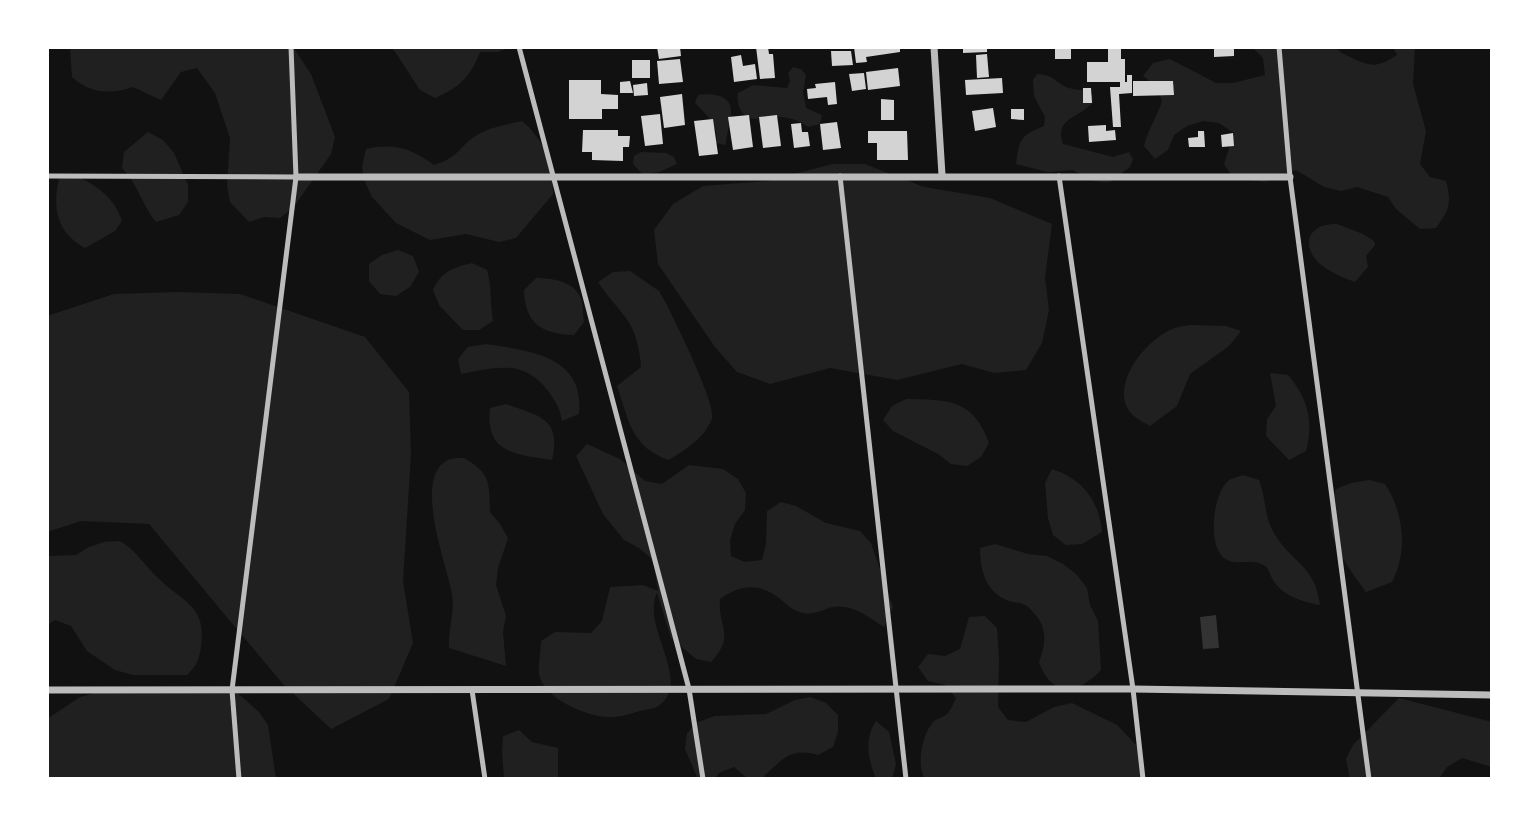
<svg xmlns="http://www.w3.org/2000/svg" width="1539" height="826" font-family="'Varela Round',sans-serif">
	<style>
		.green { fill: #202020 }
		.water { fill: #333 }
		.building { fill: #d3d3d3 }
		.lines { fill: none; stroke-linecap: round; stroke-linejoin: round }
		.service { stroke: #bcbcbc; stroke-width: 5 }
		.minor { stroke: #bcbcbc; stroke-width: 7 }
	</style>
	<rect width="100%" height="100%" fill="#111"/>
	<!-- green -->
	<g class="green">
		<path d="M70,47H293L311,74L335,137L331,154L293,208L280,218L264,217L249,222L230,202L227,186L230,138L215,93L197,68L181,72L161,100L133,87C110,95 89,93 72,77Z"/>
		<path d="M388,47H510L498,52H480C471,76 459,88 435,98L420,90L394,50Z"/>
		<path d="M1252,47H1336C1340,53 1344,54 1350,57C1371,67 1377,68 1397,55L1393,47H1415L1413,84L1426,131L1420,164L1430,177L1446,181C1452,203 1449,210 1436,228L1420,229L1396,209L1388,197L1357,187L1341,191L1324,187L1296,170L1265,182L1233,178L1224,164L1234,133L1219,123L1203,121L1187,126L1174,135L1168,150L1155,159L1144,146C1148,129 1157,117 1162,101L1156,86L1143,76L1153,63L1170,59L1216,83H1233L1265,75L1263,58Z"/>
		<path d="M793,67L801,69L806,75L803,92L806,108L822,115L820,124L808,127C797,118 780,115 765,117C761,117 758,119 754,119C741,118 736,104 738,93L753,85L787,88L790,81L788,73Z"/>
		<path d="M1037,74C1056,75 1056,84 1069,88C1078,91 1084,88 1092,94L1093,102C1079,119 1054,117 1063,144L1113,157L1129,152L1133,159L1130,167L1117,177L1110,182H1101L1093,181L1073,170L1048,172L1016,164C1019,139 1021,135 1044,126L1045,117L1034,96L1033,80Z"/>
		<path d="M707,94C745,96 727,122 726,145L716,143C720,126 706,114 695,103L698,95Z"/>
		<path d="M522,121C544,139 553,165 553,194L516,238L499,242L466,234L430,240L396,223L372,197L365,182L362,167L366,149C395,143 410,148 434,165C459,157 456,150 474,137C488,127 506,125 522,121Z"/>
		<path d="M148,132L163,140L174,153L188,185V202L179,215L156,222C142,205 138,184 122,168L124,152Z"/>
		<path d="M641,152L666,153L674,157L677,164L659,172L643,175L633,164L634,156Z"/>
		<path d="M832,164H865L924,187L990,198L1052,224L1045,278L1049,310L1042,343L1026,370L994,373L962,364L897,380L830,368L770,384L737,372L715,347L658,264L654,230L673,204L703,186L768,181Z"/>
		<path d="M75,175C97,186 114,197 122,221L115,231L85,248C57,233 52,208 59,179Z"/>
		<path d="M1337,224L1363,234L1374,241L1375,245L1366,256L1368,267L1355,282C1349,280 1330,272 1324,267C1300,250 1305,223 1337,224Z"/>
		<path d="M398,250L413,256L419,272L410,287L396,296L380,294L369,281V264L382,255Z"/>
		<path d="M472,263L487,270C492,287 490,303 493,321L479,330H463L439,305L433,290C442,271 452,268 472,263Z"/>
		<path d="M630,271L659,291L667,305C676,324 716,403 712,418C706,437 685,450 669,460C631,447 629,421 617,386L641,367C640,351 636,331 626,318C617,306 607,296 598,282L613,272Z"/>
		<path d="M536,278C552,278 575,281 581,299C583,305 583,315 584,322L574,335C542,334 525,324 524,290Z"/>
		<path d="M177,292L240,294L365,337L409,392L411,455L403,581L413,643L389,699L331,729L282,683L149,524L81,521L47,532V316L114,294Z"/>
		<path d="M1191,325L1226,326L1241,331L1229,346L1190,374L1177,406L1150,426C1141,421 1130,416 1126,405C1116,376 1149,337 1175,328C1180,326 1186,326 1191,325Z"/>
		<path d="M486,344C531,351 585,356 579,414L562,421C560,408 556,402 548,391C524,359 496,367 461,374L458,359L468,347Z"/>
		<path d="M1270,373L1288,375C1308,398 1314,422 1306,451L1289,460L1266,436L1267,419L1276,406Z"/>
		<path d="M906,399C947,400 973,398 989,443L981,457L967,466L951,464L938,454L893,431L883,420L892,406Z"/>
		<path d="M506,404C539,416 562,418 552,460C516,454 485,454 490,408Z"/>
		<path d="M587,444L620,459L645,481L662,484L689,465L723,469L738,479L746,493L745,510L735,524L730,540L731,556L745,562L762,560L766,544L767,511L781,502L796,506L826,523L860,531L871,543L893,607L884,627C866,616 851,602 829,608C821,611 811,615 803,613C792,611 788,605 780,599C759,582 740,585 720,599C718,631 736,634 711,662L696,659L671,638L657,593C642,622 683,671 667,697C660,708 652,709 640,711C630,714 618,718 608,717C587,717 543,698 539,674C538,664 541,651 541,641L555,632L591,633L602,621L610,587L643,585L658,591L653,560L639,548L624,540L603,514L576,456Z"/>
		<path d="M464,458C491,474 489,482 490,512L500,524L508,538L498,568L496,585L506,616L503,632L506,666L449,648C448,629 455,612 452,594C447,565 412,477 448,460C452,458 460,458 464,458Z"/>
		<path d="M1052,469C1082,479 1099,500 1102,532L1082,544L1066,545L1053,535L1048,518L1045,483Z"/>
		<path d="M1243,475L1259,480C1266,497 1264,517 1274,533C1291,563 1315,564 1320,605C1302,602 1283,596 1273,580C1270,575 1269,569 1265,566C1251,556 1237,568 1224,558C1207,545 1213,494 1228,481C1231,478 1239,477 1243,475Z"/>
		<path d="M1369,480L1385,484C1404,512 1408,552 1392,582L1366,592C1342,558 1319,532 1336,489L1351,483Z"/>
		<path d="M120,541C138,552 144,565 159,579C184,603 207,606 201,647C199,660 197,665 187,675H133L115,670L87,651L71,626L55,620L47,625V556L76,555L89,547L104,542Z"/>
		<path d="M995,544L1028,554L1047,556L1063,564L1076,574L1087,588L1090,605L1098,621L1101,670C1078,695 1051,697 1039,662C1046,643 1048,628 1033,612C1032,611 1027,605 1025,605C1021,602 1014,603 1009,601C986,593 980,570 980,548Z"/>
		<path d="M985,616L997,628L999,660L998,707L1008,720L1026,722L1054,707L1072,703L1117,725L1140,749L1143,779H925C916,765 922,733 934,721C938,718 945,717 948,713C951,709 954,702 956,698L945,685L928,681L918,667L928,654L945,656L960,649L969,617Z"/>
		<path d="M182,688L233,689L259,712L268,725L276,779H47V719L80,697L96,693H130Z"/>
		<path d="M810,697L826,703L838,715V732L833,747L818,755C790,747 782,760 762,778L746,777L734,767L719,773L715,779L697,777L685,749L687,733L698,722L715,716L766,714L795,700Z"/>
		<path d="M1399,698L1492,722V767L1462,758L1447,767L1439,779H1350L1346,759L1353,745Z"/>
		<path d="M876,721L889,732L896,764L892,779H876C868,759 864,739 876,721Z"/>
		<path d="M519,730L532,742L558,748V779H504L502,752L503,736Z"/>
	</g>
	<!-- water -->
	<path class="water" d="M1216,615L1219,648L1203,649L1200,617Z"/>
	<!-- building -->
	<g class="building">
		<path d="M657,47H680L681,56L659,59Z"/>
		<path d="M756,47H768L769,54H773L775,78L760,79Z"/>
		<path d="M854,47H900V52L866,57L867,62L856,63Z"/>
		<path d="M963,47H987V52L963,53Z"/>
		<rect x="1055" y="47" width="16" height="12"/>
		<path d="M1108,47H1121V59H1125V82H1127V75H1132V93L1119,94L1121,127H1113L1110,87H1120V82H1087V62H1108Z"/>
		<path d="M1214,47H1234V56L1214,57Z"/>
		<path d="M831,51H851L853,65L832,66Z"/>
		<path d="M987,54L989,77L977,78L976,55Z"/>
		<path d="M741,55L743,66L755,64L757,79L734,82L731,57Z"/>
		<path d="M680,59L683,82L659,84L657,61Z"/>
		<rect x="632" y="60" width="18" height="18"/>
		<path d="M898,68L900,86L868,90L866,72Z"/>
		<path d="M864,73L866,89L852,91L849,74Z"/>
		<path d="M1002,78L1003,93L966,95L965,80Z"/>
		<path d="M569,80H601V94L618,95V109H602V119H569Z"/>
		<path d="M630,81L633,93H620V82Z"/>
		<path d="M1133,81H1173L1174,95L1133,96Z"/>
		<path d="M835,82L837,104L828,105L827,97L808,99L807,89L816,88L815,84Z"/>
		<path d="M647,83L648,95L634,96L633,85Z"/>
		<path d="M1083,88H1091L1092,103H1083Z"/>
		<path d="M682,94L685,125L664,128L660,97Z"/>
		<path d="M881,99L894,100V120H881Z"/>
		<path d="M993,108L996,127L975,131L972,111Z"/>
		<path d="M1011,109H1024V120L1011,119Z"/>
		<path d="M660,114L663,144L645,146L641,116Z"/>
		<path d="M749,115L753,147L733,150L728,117Z"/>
		<path d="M777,115L781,146L763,148L759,117Z"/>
		<path d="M713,119L718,154L699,156L694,121Z"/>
		<path d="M837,122L841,148L823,150L820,124Z"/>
		<path d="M801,123L802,132H808L810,146L794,148L791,124Z"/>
		<path d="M1106,125V131L1115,130L1116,140L1089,142L1088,126Z"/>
		<path d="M583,130H618V136H630L629,147H623V161L592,160V152H582Z"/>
		<path d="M868,131H907L908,160H877V143H868Z"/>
		<path d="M1198,131H1204L1205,147H1189L1188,138L1198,137Z"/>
		<path d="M1233,133L1234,146L1222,147L1221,135Z"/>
	</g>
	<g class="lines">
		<!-- service -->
		<g class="service">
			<path d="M519,47L689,689L703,779"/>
			<path d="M1279,47L1290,177L1369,779"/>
			<path d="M47,176L296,177"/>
			<path d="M840,176L906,779"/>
			<path d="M1059,176L1133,689L1143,779"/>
			<path d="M472,690L485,779"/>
			<path d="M239,779L232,690L296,177L291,47"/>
		</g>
		<!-- minor -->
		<g class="minor">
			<path d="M934,47L942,175"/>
			<path d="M296,177H1290"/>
			<path d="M47,690L1133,689L1492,695"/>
		</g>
	</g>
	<!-- border -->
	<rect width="1539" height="826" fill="none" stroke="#ffffff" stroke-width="98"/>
</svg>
